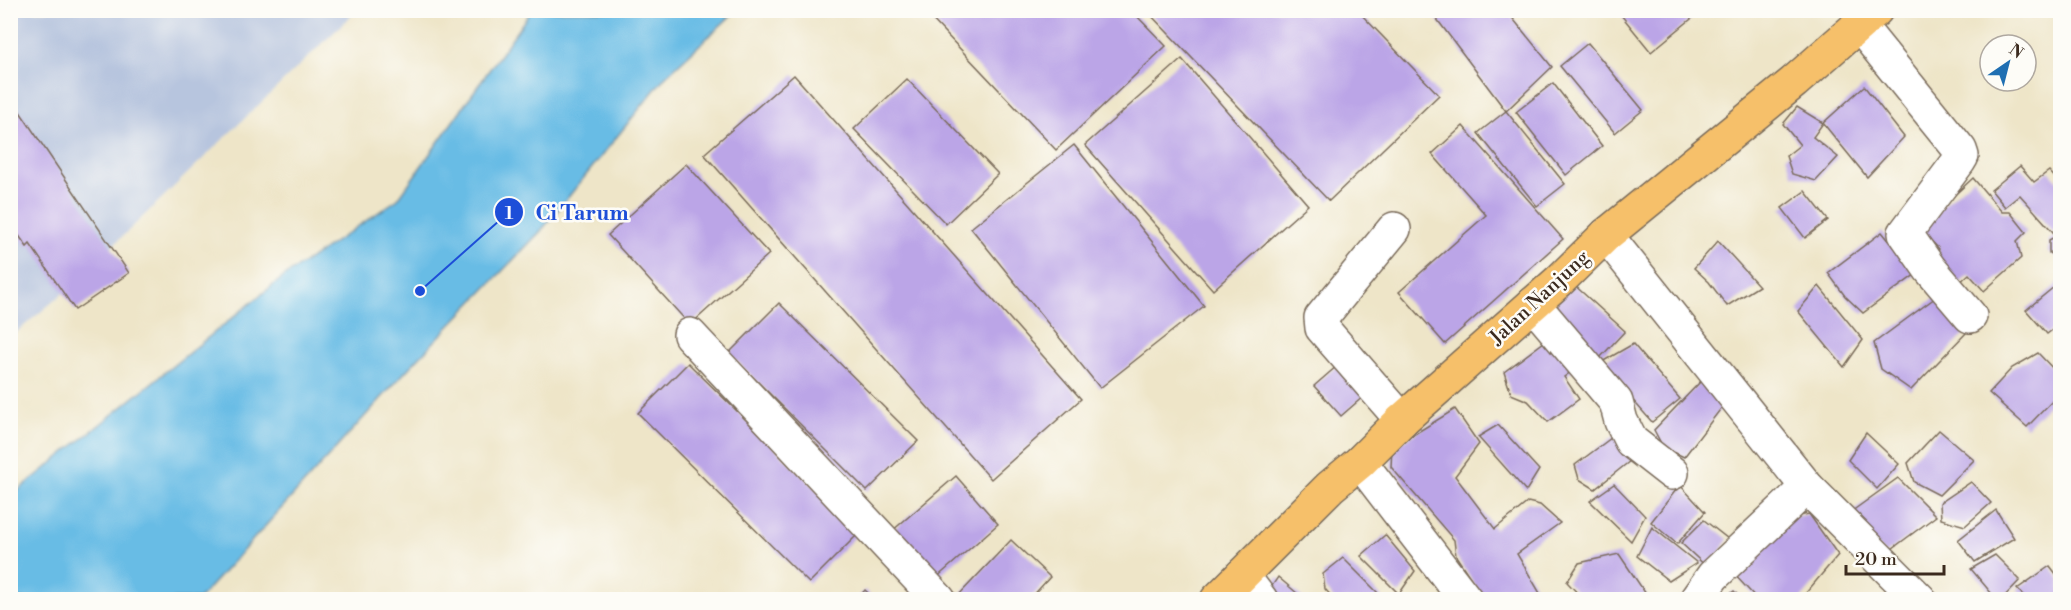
<svg xmlns="http://www.w3.org/2000/svg" width="2071" height="610" font-family="'Libre Bodoni',serif">
	<style>
		.industrial { fill: #b7c5de }
		.water { fill: #68bce5; stroke: #527382; stroke-width: 1.5 }
		.building { fill: #bba5e7 }
		.lines { fill: none; stroke-linecap: round; stroke-linejoin: round }
		.minor-casing { stroke: #7a6b5a; stroke-width: 36 }
		.major-casing { stroke: #7a6b5a; stroke-width: 36 }
		.minor { stroke: #fff; stroke-width: 33 }
		.major { stroke: #f6c06b; stroke-width: 33 }
		.labels { text-anchor: middle; stroke-width: 5; stroke-linejoin: round; paint-order: stroke }
		.street-label { font-size: 20px; fill: #3b2a1e; stroke: #fdfcf7 }
		.leader { fill: none; stroke: #1d4ed8; stroke-width: 2 }
		.callout-dot { fill: #1d4ed8; stroke: #fdfcf7; stroke-width: 2 }
		.mark-label { font-size: 18px; text-anchor: middle; font-weight: bold; fill: #fff }
		.callout-label { font-size: 21px; text-anchor: middle; font-weight: bold; fill: #1d4ed8; stroke: #fdfcf7; stroke-width: 5; stroke-linejoin: round; paint-order: stroke }
	</style>
	<rect width="100%" height="100%" fill="#fdfcf7"/>
	<filter id="ink" filterUnits="userSpaceOnUse"><feTurbulence type="fractalNoise" baseFrequency=".0167" numOctaves="2"/><feDisplacementMap in="SourceGraphic" scale="12" xChannelSelector="R" yChannelSelector="G"/><feConvolveMatrix kernelMatrix="1 2 1 2 8 2 1 2 1" color-interpolation-filters="sRGB"/></filter>
	<filter id="wash" filterUnits="userSpaceOnUse"><feTurbulence type="fractalNoise" baseFrequency=".008" numOctaves="4" result="noise"/><feDisplacementMap in="SourceGraphic" scale="24" xChannelSelector="R" yChannelSelector="G"/><feGaussianBlur stdDeviation="1.35" result="paint"/><feColorMatrix in="noise" values="0 0 0 0 0 0 0 0 0 0 0 0 0 0 0 0 0 1.4 0 .05"/><feComposite in="paint" operator="in"/></filter>
	<g filter="url(#wash)">
		<rect width="100%" height="100%" fill="#eee5c8"/>
		<!-- industrial -->
		<path class="industrial" d="M11,11H356L69,288L11,337Z"/>
		<!-- water -->
		<path class="water" d="M531,11H736L665,77L541,231L407,370L199,599H11V496L282,278L398,199Z"/>
		<g id="blocks">
			<!-- building -->
			<g class="building">
				<path d="M933,10H1131L1166,46L1056,150L928,15Z"/>
				<path d="M1146,10H1357L1439,95L1329,201Z"/>
				<path d="M1430,10H1506L1552,67L1506,111Z"/>
				<path d="M1617,10H1702L1651,52Z"/>
				<path d="M1588,43L1643,110L1615,133L1560,66Z"/>
				<path d="M1182,59L1308,205L1213,290L1085,145Z"/>
				<path d="M794,75L1081,399L991,479L704,154Z"/>
				<path d="M907,79L998,174L946,224L854,129Z"/>
				<path d="M1553,83L1602,146L1566,175L1516,112Z"/>
				<path d="M1864,86L1904,137L1867,177L1823,123L1813,137L1838,157L1816,181L1792,174L1786,156L1800,145L1783,124L1797,107L1823,123Z"/>
				<path d="M10,97L129,273L75,310L30,244L27,247L10,223Z"/>
				<path d="M1506,111L1565,184L1537,206L1478,133Z"/>
				<path d="M1463,126L1563,239L1445,344L1399,292L1486,215L1432,154Z"/>
				<path d="M1074,145L1204,306L1100,388L971,228Z"/>
				<path d="M686,164L769,254L690,325L608,235Z"/>
				<path d="M2020,166L2034,182L2049,171L2060,183V226L2054,233L2020,195L2005,207L1991,190Z"/>
				<path d="M1973,178L2002,212H2010L2026,232L2017,241L2021,258L1984,291L1969,274L1958,284L1936,260L1939,249L1919,228Z"/>
				<path d="M1805,191L1828,220L1805,238L1782,208Z"/>
				<path d="M1882,232L1916,274L1863,313L1845,296L1828,273Z"/>
				<path d="M2060,234V259L2049,253V240Z"/>
				<path d="M1718,241L1759,286L1727,306L1709,282L1694,268Z"/>
				<path d="M2060,282V324L2047,334L2026,310Z"/>
				<path d="M1572,283L1625,331L1598,360L1550,307Z"/>
				<path d="M1819,286L1863,340L1844,367L1798,311Z"/>
				<path d="M1939,295L1968,331L1911,390L1881,369L1874,343Z"/>
				<path d="M779,303L918,441L867,491L729,353Z"/>
				<path d="M1548,339L1575,369L1564,377L1579,399L1548,422L1528,401L1511,394L1504,372Z"/>
				<path d="M1633,344L1680,399L1652,422L1600,363Z"/>
				<path d="M2038,353L2060,376V393L2027,427L1989,393L2012,368Z"/>
				<path d="M1345,359L1372,389L1341,416L1314,386Z"/>
				<path d="M688,363L860,532L809,583L638,413Z"/>
				<path d="M1702,380L1729,398L1684,457L1663,447L1654,430Z"/>
				<path d="M1455,409L1479,444L1455,476L1495,529L1528,502L1540,505L1560,523L1517,554L1544,600H1485L1456,556L1454,540L1391,467L1392,448Z"/>
				<path d="M1498,425L1539,470L1526,491L1478,437Z"/>
				<path d="M1939,430L1974,460L1939,495L1914,482L1908,463Z"/>
				<path d="M1866,433L1899,464L1877,489L1848,460Z"/>
				<path d="M1615,435L1635,457L1595,489L1579,479L1575,465Z"/>
				<path d="M956,476L998,524L935,579L892,531Z"/>
				<path d="M1898,478L1936,516L1885,554L1848,514Z"/>
				<path d="M1971,482L1991,503L1965,526L1941,519L1940,503Z"/>
				<path d="M1614,484L1645,516L1631,541L1590,501Z"/>
				<path d="M1680,485L1705,512L1677,544L1651,522Z"/>
				<path d="M1996,510L2014,538L1975,562L1958,540Z"/>
				<path d="M1809,514L1838,555L1800,600H1758L1734,574L1783,519Z"/>
				<path d="M1704,520L1728,539L1709,569L1681,543Z"/>
				<path d="M1652,527L1697,563L1669,581L1637,556Z"/>
				<path d="M1385,535L1415,571L1399,594L1361,556Z"/>
				<path d="M1011,540L1050,577L1029,600H957L956,598Z"/>
				<path d="M1619,554L1650,600H1584L1567,582L1579,563Z"/>
				<path d="M1995,555L2020,580L2001,600H1997L1971,569Z"/>
				<path d="M1343,558L1385,600H1335L1325,589L1323,574Z"/>
				<path d="M2050,566L2060,579V600H2028L2017,589Z"/>
				<path d="M1278,577L1305,600H1267L1265,596Z"/>
				<path d="M865,590L875,600H856Z"/>
				<path d="M1734,591L1742,600H1723L1726,597Z"/>
			</g>
		</g>
	</g>
	<g filter="url(#ink)">
		<use href="#blocks" fill-opacity="0" stroke="#7a6b5a" stroke-width="1.5"/>
		<g class="lines">
			<defs>
				<g id="minor">
					<path d="M1859,25L1960,150L1962,156L1959,161L1905,233L1930,269L1970,316"/>
					<path d="M1394,229L1321,318L1322,328L1402,420"/>
					<path d="M1606,235L1807,487L1920,600"/>
					<path d="M1533,304L1616,402L1621,421L1631,441L1672,473"/>
					<path d="M690,335L939,600"/>
					<path d="M1360,462L1466,600"/>
					<path d="M1242,575L1261,600"/>
					<path d="M1696,600L1713,576L1807,487"/>
				</g>
				<path id="major" d="M1217,600L1330,487L1360,462L1402,420L1559,281L1606,235L1794,82L1876,10"/>
			</defs>
			<!-- minor casing -->
			<use href="#minor" class="minor-casing"/>
			<!-- major casing -->
			<use href="#major" class="major-casing"/>
			<!-- minor -->
			<use href="#minor" class="minor"/>
			<!-- major -->
			<use href="#major" class="major"/>
		</g>
	</g>
	<g class="labels">
		<!-- street labels -->
		<g class="street-label">
			<text transform="translate(1539 297) rotate(-43)" y="7">Jalan Nanjung</text>
		</g>
	</g>
	<!-- callouts -->
	<path class="leader" d="M420 291L509 212"/>
	<g class="callout-dot">
		<circle cx="420" cy="291" r="6"/>
		<circle cx="509" cy="212" r="15"/>
	</g>
	<g class="mark-label">
		<text x="509" y="219">1</text>
	</g>
	<g class="callout-label">
		<text x="582" y="220">Ci Tarum</text>
	</g>
	<!-- margin -->
	<rect width="2071" height="610" fill="none" stroke="#fdfcf7" stroke-width="36"/>
	<!-- north arrow -->
	<g transform="translate(2008 63) rotate(35)"><circle r="28" fill="#fdfcf7" stroke="#afa8a0" stroke-width="1.5"/>
	<path d="M0-4.5L10 22L0 15L-10 22Z" fill="#1f6fb2"/>
	<text y="-9" font-size="16" font-weight="bold" text-anchor="middle" fill="#3b2a1e">N</text>
	</g>
	<!-- scale -->
	<path d="M1846 565v9h98v-9" fill="none" stroke="#3b2a1e" stroke-width="3"/>
	<text x="1855" y="565" font-size="18" fill="#3b2a1e" stroke="#fdfcf7" stroke-width="4.5" paint-order="stroke">20 m</text>
</svg>
